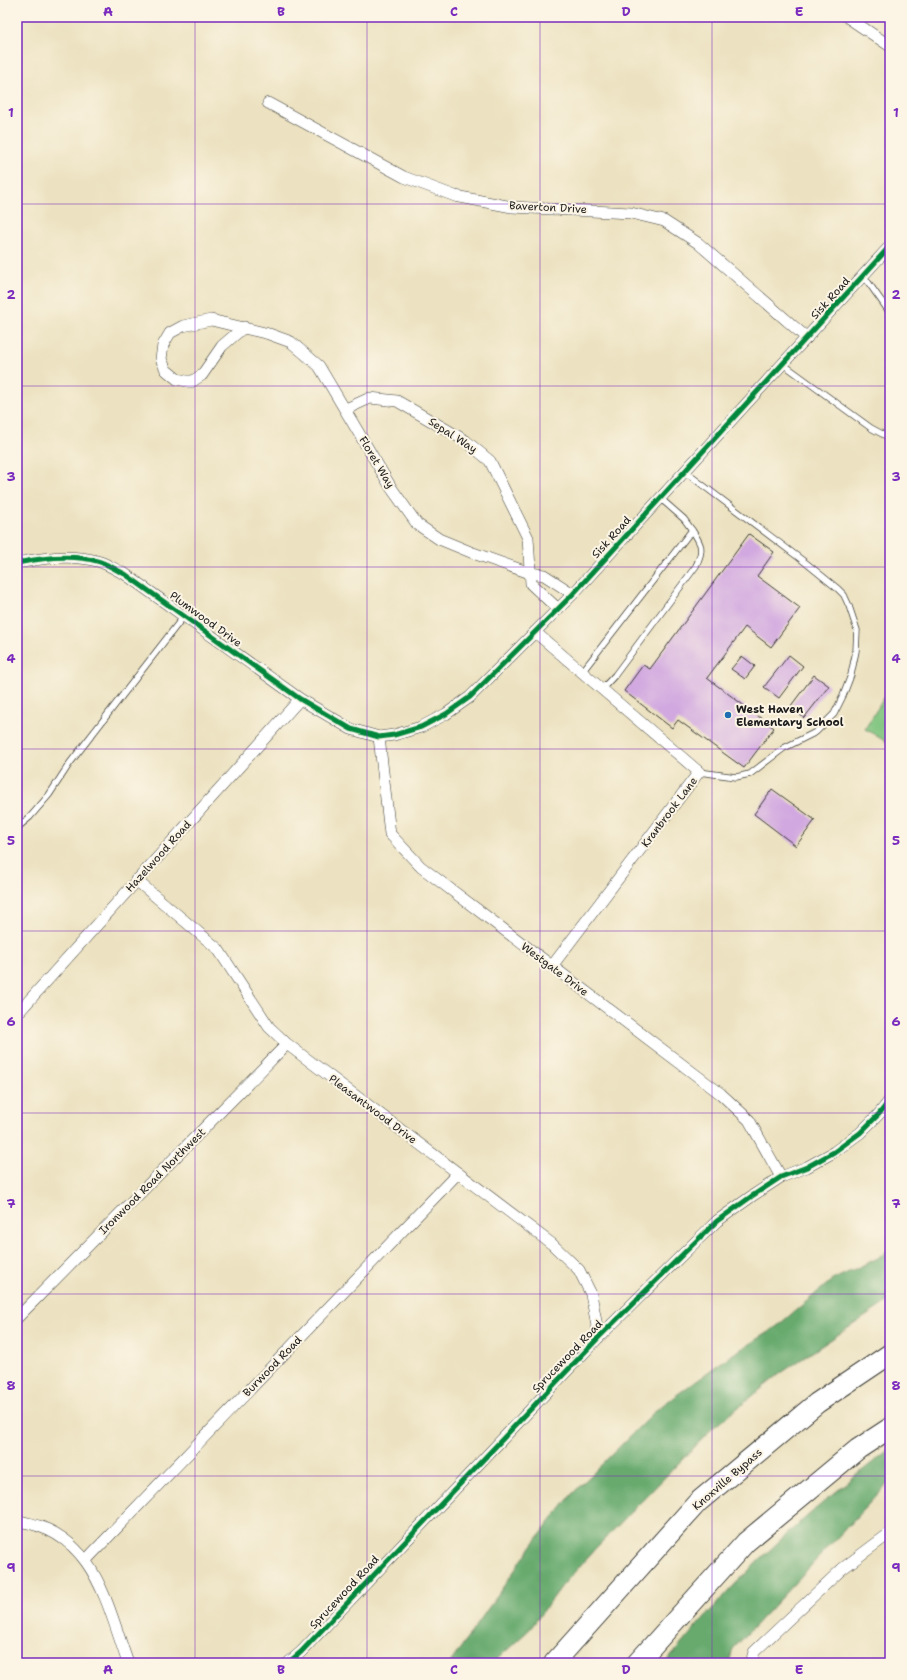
<svg xmlns="http://www.w3.org/2000/svg" width="907" height="1680" font-family="'Shantell Sans',sans-serif">
	<style>
		.green { fill: #80c580; stroke: #4e704e }
		.forest { fill: #68aa6e; stroke: #426345 }
		.building { fill: #d1a8e0 }
		.lines { fill: none; stroke-linecap: round; stroke-linejoin: round }
		.service-casing { stroke: #3b3a35; stroke-width: 7 }
		.minor-casing { stroke: #3b3a35; stroke-width: 12 }
		.motorway-casing { stroke: #3b3a35; stroke-width: 22 }
		.service { stroke: #fff; stroke-width: 5.5 }
		.minor { stroke: #fff; stroke-width: 11 }
		.motorway { stroke: #fff; stroke-width: 20 }
		.cycleway-casing { stroke: #fcf5e5; stroke-width: 8 }
		.cycleway { stroke: #00873e; stroke-width: 5 }
		.grid { fill: none; stroke: #7b2cbf; stroke-width: 1; stroke-opacity: 0.55 }
		.poi-dot { fill: #1f6fb2; stroke: #fcf5e5; stroke-width: 1.5 }
		.labels { text-anchor: middle; stroke-width: 4; stroke-linejoin: round; paint-order: stroke }
		.street-label { font-size: 11px; fill: #1c1c1c; stroke: #fcf5e5 }
		.poi-label { font-size: 11px; font-weight: bold; fill: #1c1c1c; stroke: #fcf5e5; text-anchor: start }
		.neatline { fill: none; stroke: #7b2cbf; stroke-width: 1.5 }
		.grid-label { font-size: 13px; text-anchor: middle; font-weight: bold; fill: #7b2cbf }
	</style>
	<rect width="100%" height="100%" fill="#fcf5e5"/>
	<filter id="ink" filterUnits="userSpaceOnUse"><feTurbulence type="fractalNoise" baseFrequency=".025" numOctaves="2"/><feDisplacementMap in="SourceGraphic" scale="8" xChannelSelector="R" yChannelSelector="G"/><feConvolveMatrix kernelMatrix="1 2 1 2 8 2 1 2 1" color-interpolation-filters="sRGB"/></filter>
	<filter id="wash" filterUnits="userSpaceOnUse"><feTurbulence type="fractalNoise" baseFrequency=".012" numOctaves="4" result="noise"/><feDisplacementMap in="SourceGraphic" scale="16" xChannelSelector="R" yChannelSelector="G"/><feGaussianBlur stdDeviation="0.9" result="paint"/><feColorMatrix in="noise" values="0 0 0 0 0 0 0 0 0 0 0 0 0 0 0 0 0 1.4 0 .05"/><feComposite in="paint" operator="in"/></filter>
	<g filter="url(#wash)">
		<rect width="100%" height="100%" fill="#ece2c1"/>
		<!-- green -->
		<path class="green" d="M890,688V744L865,729Z"/>
		<!-- forest -->
		<g class="forest">
			<path d="M890,1247V1300L781,1373L714,1427L594,1550L562,1586L530,1629L493,1663H450L533,1544L572,1494L656,1410L730,1356L776,1327L832,1280L882,1256Z"/>
			<path d="M890,1449V1481L733,1649L729,1663H665C681,1645 696,1626 713,1608C766,1549 827,1497 890,1449Z"/>
		</g>
		<g id="blocks">
			<!-- building -->
			<g class="building">
				<path d="M749,534L774,552L757,576L800,608L771,647L745,627L707,678L774,728L744,768L678,720L672,728L624,691L643,665L650,669Z"/>
				<path d="M789,655L803,666L779,698L764,687Z"/>
				<path d="M742,656L755,666L745,679L731,669Z"/>
				<path d="M814,675L829,686L804,718L790,707Z"/>
				<path d="M772,789L815,820L796,846L754,814Z"/>
			</g>
		</g>
	</g>
	<g filter="url(#ink)">
		<use href="#blocks" fill-opacity="0" stroke="#3b3a35" stroke-width="1"/>
		<g class="lines">
			<defs>
				<g id="service">
					<path d="M863,275L890,313"/>
					<path d="M783,364L871,428L886,436H890"/>
					<path d="M684,471L806,563L838,589L844,595L849,606L857,630L856,651L851,675L843,696L834,714L816,732L784,748L750,774L736,777L699,772"/>
					<path d="M660,498L684,519L692,530"/>
					<path d="M582,672L692,530C702,545 704,549 696,566L615,675L602,689"/>
					<path d="M17,828L30,817L49,795L70,763L184,616"/>
				</g>
				<g id="minor">
					<path d="M847,17L890,46"/>
					<path d="M268,103L404,177L455,196L512,207L631,213L664,221L698,243L807,338"/>
					<path d="M244,327L222,346L202,375L191,382L177,379L166,370L161,359L163,345L170,333L183,326L211,320L269,334L291,342L319,366L392,489L417,524L439,539L473,553L530,573L544,575L573,594"/>
					<path d="M346,409L370,398L397,401L466,441L490,461L528,538L531,584L558,609"/>
					<path d="M17,563C41,558 72,554 97,561C106,563 116,570 125,574L300,699L351,729L379,737L394,735L421,727L446,714L470,697L573,594L890,246"/>
					<path d="M535,632L699,772L552,966"/>
					<path d="M379,737L390,834L421,867L721,1094L749,1120L781,1177"/>
					<path d="M136,880L218,949L269,1027L287,1044L552,1244L579,1270L591,1294L599,1337"/>
					<path d="M17,1014L300,699"/>
					<path d="M17,1318L287,1044"/>
					<path d="M17,1521C94,1531 106,1602 128,1663"/>
					<path d="M86,1560L458,1173"/>
					<path d="M288,1663L301,1652L599,1337L684,1253L717,1221L752,1196L781,1177L807,1167L834,1152L860,1133L879,1114L890,1100"/>
					<path d="M751,1663L754,1652L842,1569L890,1533"/>
				</g>
				<g id="motorway">
					<path d="M554,1663L698,1502L817,1403L890,1354"/>
					<path d="M637,1663L746,1542L858,1449L890,1428"/>
				</g>
			</defs>
			<!-- service casing -->
			<use href="#service" class="service-casing"/>
			<!-- minor casing -->
			<use href="#minor" class="minor-casing"/>
			<!-- motorway casing -->
			<use href="#motorway" class="motorway-casing"/>
			<!-- service -->
			<use href="#service" class="service"/>
			<!-- minor -->
			<use href="#minor" class="minor"/>
			<!-- motorway -->
			<use href="#motorway" class="motorway"/>
			<defs>
				<g id="cycleway">
					<path d="M17,563C41,558 72,554 97,561C106,563 116,570 125,574L300,699L351,729L379,737L394,735L421,727L446,714L470,697L573,594L890,246"/>
					<path d="M288,1663L301,1652L599,1337L684,1253L717,1221L752,1196L781,1177L807,1167L834,1152L860,1133L879,1114L890,1100"/>
				</g>
			</defs>
			<!-- cycleway casing -->
			<use href="#cycleway" class="cycleway-casing"/>
			<!-- cycleway -->
			<use href="#cycleway" class="cycleway"/>
		</g>
	</g>
	<!-- grid -->
	<path class="grid" d="M195,17V1663M367,17V1663M540,17V1663M712,17V1663M17,204H890M17,386H890M17,567H890M17,749H890M17,931H890M17,1113H890M17,1294H890M17,1476H890"/>
	<!-- markers -->
	<circle class="poi-dot" cx="728" cy="715" r="4"/>
	<g class="labels">
		<!-- street labels -->
		<g class="street-label">
			<text transform="translate(548 207) rotate(3)" y="4">Baverton Drive</text>
			<text transform="translate(830 298) rotate(-48)" y="4">Sisk Road</text>
			<text transform="translate(453 435) rotate(33)" y="4">Sepal Way</text>
			<text transform="translate(377 462) rotate(59)" y="4">Floret Way</text>
			<text transform="translate(611 537) rotate(-48)" y="4">Sisk Road</text>
			<text transform="translate(206 619) rotate(36)" y="4">Plumwood Drive</text>
			<text transform="translate(669 812) rotate(-53)" y="4">Kranbrook Lane</text>
			<text transform="translate(158 856) rotate(-48)" y="4">Hazelwood Road</text>
			<text transform="translate(555 969) rotate(37)" y="4">Westgate Drive</text>
			<text transform="translate(373 1109) rotate(37)" y="4">Pleasantwood Drive</text>
			<text transform="translate(152 1181) rotate(-45)" y="4">Ironwood Road Northwest</text>
			<text transform="translate(567 1356) rotate(-46)" y="4">Sprucewood Road</text>
			<text transform="translate(272 1366) rotate(-46)" y="4">Burwood Road</text>
			<text transform="translate(727 1479) rotate(-41)" y="4">Knoxville Bypass</text>
			<text transform="translate(344 1592) rotate(-47)" y="4">Sprucewood Road</text>
		</g>
		<!-- poi labels -->
		<g class="poi-label">
			<text x="736" y="713">West Haven<tspan x="736" dy="13">Elementary School</tspan></text>
		</g>
	</g>
	<!-- margin -->
	<rect width="907" height="1680" fill="none" stroke="#fcf5e5" stroke-width="44"/>
	<rect x="22" y="22" width="863" height="1636" class="neatline"/>
	<g class="grid-label">
		<text x="108" y="16">A</text>
		<text x="281" y="16">B</text>
		<text x="454" y="16">C</text>
		<text x="626" y="16">D</text>
		<text x="799" y="16">E</text>
		<text x="11" y="117">1</text>
		<text x="896" y="117">1</text>
		<text x="11" y="299">2</text>
		<text x="896" y="299">2</text>
		<text x="11" y="481">3</text>
		<text x="896" y="481">3</text>
		<text x="11" y="663">4</text>
		<text x="896" y="663">4</text>
		<text x="11" y="845">5</text>
		<text x="896" y="845">5</text>
		<text x="11" y="1026">6</text>
		<text x="896" y="1026">6</text>
		<text x="11" y="1208">7</text>
		<text x="896" y="1208">7</text>
		<text x="11" y="1390">8</text>
		<text x="896" y="1390">8</text>
		<text x="11" y="1572">9</text>
		<text x="896" y="1572">9</text>
		<text x="108" y="1674">A</text>
		<text x="281" y="1674">B</text>
		<text x="454" y="1674">C</text>
		<text x="626" y="1674">D</text>
		<text x="799" y="1674">E</text>
	</g>
</svg>
